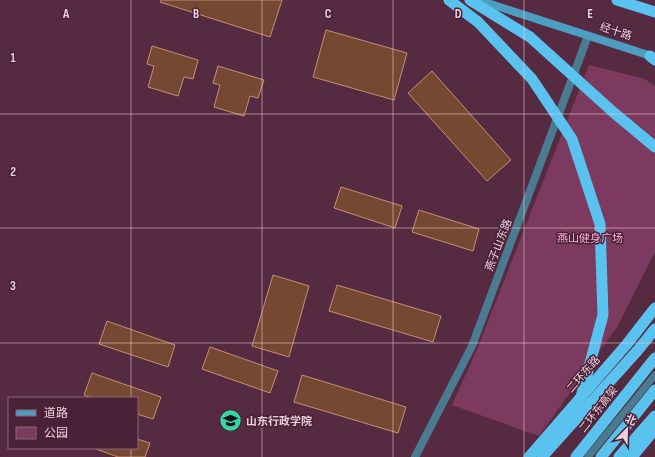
<svg xmlns="http://www.w3.org/2000/svg" width="655" height="457" font-family="'Sofia Sans Condensed','Noto Sans SC',sans-serif">
	<style>
		.green { fill: #7c3b5e }
		.building { fill: #754931; stroke: #c29076 }
		.lines { fill: none; stroke-linecap: round; stroke-linejoin: round }
		.service { stroke: #4a7b90; stroke-width: 7 }
		.minor { stroke: #4a7b90; stroke-width: 8 }
		.secondary { stroke: #4c9dbf; stroke-width: 8 }
		.trunk { stroke: #59c2ee; stroke-width: 11 }
		.trunk-bridge { stroke: #59c2ee; stroke-width: 11 }
		.grid { fill: none; stroke: #ecd0dc; stroke-width: 1; stroke-opacity: 0.55 }
		.labels { text-anchor: middle; stroke-width: 3; stroke-linejoin: round; paint-order: stroke }
		.street-label { font-size: 11px; fill: #ecd0dc; stroke: #4b2137 }
		.park-label { font-size: 11px; fill: #feb1d7; stroke: #4b2137 }
		.poi-label { font-size: 11px; font-weight: bold; fill: #ecd0dc; stroke: #4b2137; text-anchor: start }
		.grid-label { font-size: 13px; text-anchor: middle; font-weight: bold; fill: #ecd0dc; stroke: #4b2137; stroke-width: 3; stroke-linejoin: round; paint-order: stroke }
	</style>
	<rect width="100%" height="100%" fill="#562b42"/>
	<!-- green -->
	<path class="green" d="M589,65L645,79L655,86V252L617,327L539,436L452,405L476,352Z"/>
	<!-- building -->
	<g class="building">
		<path d="M161,0H282L270,37L160,2Z"/>
		<path d="M326,30L407,53L394,100L313,77Z"/>
		<path d="M152,46L198,60L193,79L184,77L178,96L148,87L154,66L147,64Z"/>
		<path d="M218,66L264,80L258,98L250,96L244,116L214,107L220,85L213,83Z"/>
		<path d="M432,71L511,160L487,181L408,93Z"/>
		<path d="M341,187L402,206L395,228L334,208Z"/>
		<path d="M419,210L479,229L473,251L412,232Z"/>
		<path d="M273,275L309,286L289,357L252,346Z"/>
		<path d="M337,285L441,316L433,342L329,311Z"/>
		<path d="M107,321L175,345L168,367L99,344Z"/>
		<path d="M210,347L278,371L270,393L202,369Z"/>
		<path d="M92,373L161,397L153,419L137,414V398H92L84,395Z"/>
		<path d="M302,375L406,407L398,433L294,402Z"/>
		<path d="M137,439L150,443L145,457H118L96,449L97,448H137Z"/>
	</g>
	<g class="lines">
		<!-- service -->
		<path class="service" d="M588,457L655,375"/>
		<!-- minor -->
		<path class="minor" d="M415,457L472,346L588,36"/>
		<!-- secondary -->
		<path class="secondary" d="M478,0L654,57"/>
		<!-- trunk -->
		<g class="trunk">
			<path d="M470,0L530,37"/>
			<path d="M617,0L655,12"/>
			<path d="M650,56L655,60"/>
			<path d="M529,457L627,344L655,308"/>
			<path d="M542,457L638,350L655,329"/>
			<path d="M576,457L655,358"/>
			<path d="M601,457L655,390"/>
			<path d="M619,457L655,416"/>
			<path d="M632,457L655,429"/>
		</g>
		<!-- trunk-bridge -->
		<g class="trunk-bridge">
			<path d="M449,0L478,22L532,79L572,139L600,224L603,315L578,408L569,425"/>
			<path d="M530,37L613,112L655,147"/>
		</g>
	</g>
	<!-- grid -->
	<path class="grid" d="M131,0V398M262,0V457M393,0V457M524,0V457M0,114H655M0,228H655M0,343H655M131,448V457"/>
	<!-- icons -->
	<defs>
		<symbol id="university-disc" viewBox="-11 -11 22 22"><circle r="9.5" fill="#36d4a7" stroke="#4b2137"/><path d="M0-5L7-2L0 1L-7-2ZM-4 1L0 2.5L4 1V4Q0 6-4 4Z" fill="#111"/></symbol>
	</defs>
	<g fill-rule="evenodd">
		<use href="#university-disc" x="218" y="408" width="25" height="25"/>
	</g>
	<g class="labels">
		<!-- street labels -->
		<g class="street-label">
			<text transform="translate(616 31) rotate(18)" y="4">经十路</text>
			<text transform="translate(498 245) rotate(-69)" y="4">燕子山东路</text>
			<text transform="translate(583 374) rotate(-49)" y="4">二环东路</text>
			<text transform="translate(598 409) rotate(-52)" y="4">二环东高架</text>
		</g>
		<!-- park labels -->
		<g class="park-label">
			<text x="590" y="242">燕山健身广场</text>
		</g>
		<!-- poi labels -->
		<g class="poi-label">
			<text x="246" y="425">山东行政学院</text>
		</g>
	</g>
	<g class="grid-label">
		<text x="66" y="18">A</text>
		<text x="196" y="18">B</text>
		<text x="328" y="18">C</text>
		<text x="458" y="18">D</text>
		<text x="590" y="18">E</text>
		<text x="13" y="62">1</text>
		<text x="13" y="176">2</text>
		<text x="13" y="290">3</text>
	</g>
	<!-- legend -->
	<rect x="8" y="397" width="130" height="52" fill="#4b2137" stroke="#8b6779"/>
	<rect x="16" y="410" width="20" height="6" fill="#4c9dbf" stroke="#8b6779"/>
	<text x="44" y="417" font-size="12" fill="#ecd0dc">道路</text>
	<rect x="16" y="427" width="20" height="12" fill="#7c3b5e" stroke="#8b6779"/>
	<text x="44" y="437" font-size="12" fill="#ecd0dc">公园</text>
	<!-- north arrow -->
	<g transform="translate(627 429) rotate(23)" stroke="#4b2137" stroke-width="3" paint-order="stroke">
	<path d="M0-3L7 15L0 10L-7 15Z" fill="#ecd0dc"/>
	<text y="-6" font-size="11" font-weight="bold" text-anchor="middle" fill="#ecd0dc">北</text>
	</g>
</svg>
